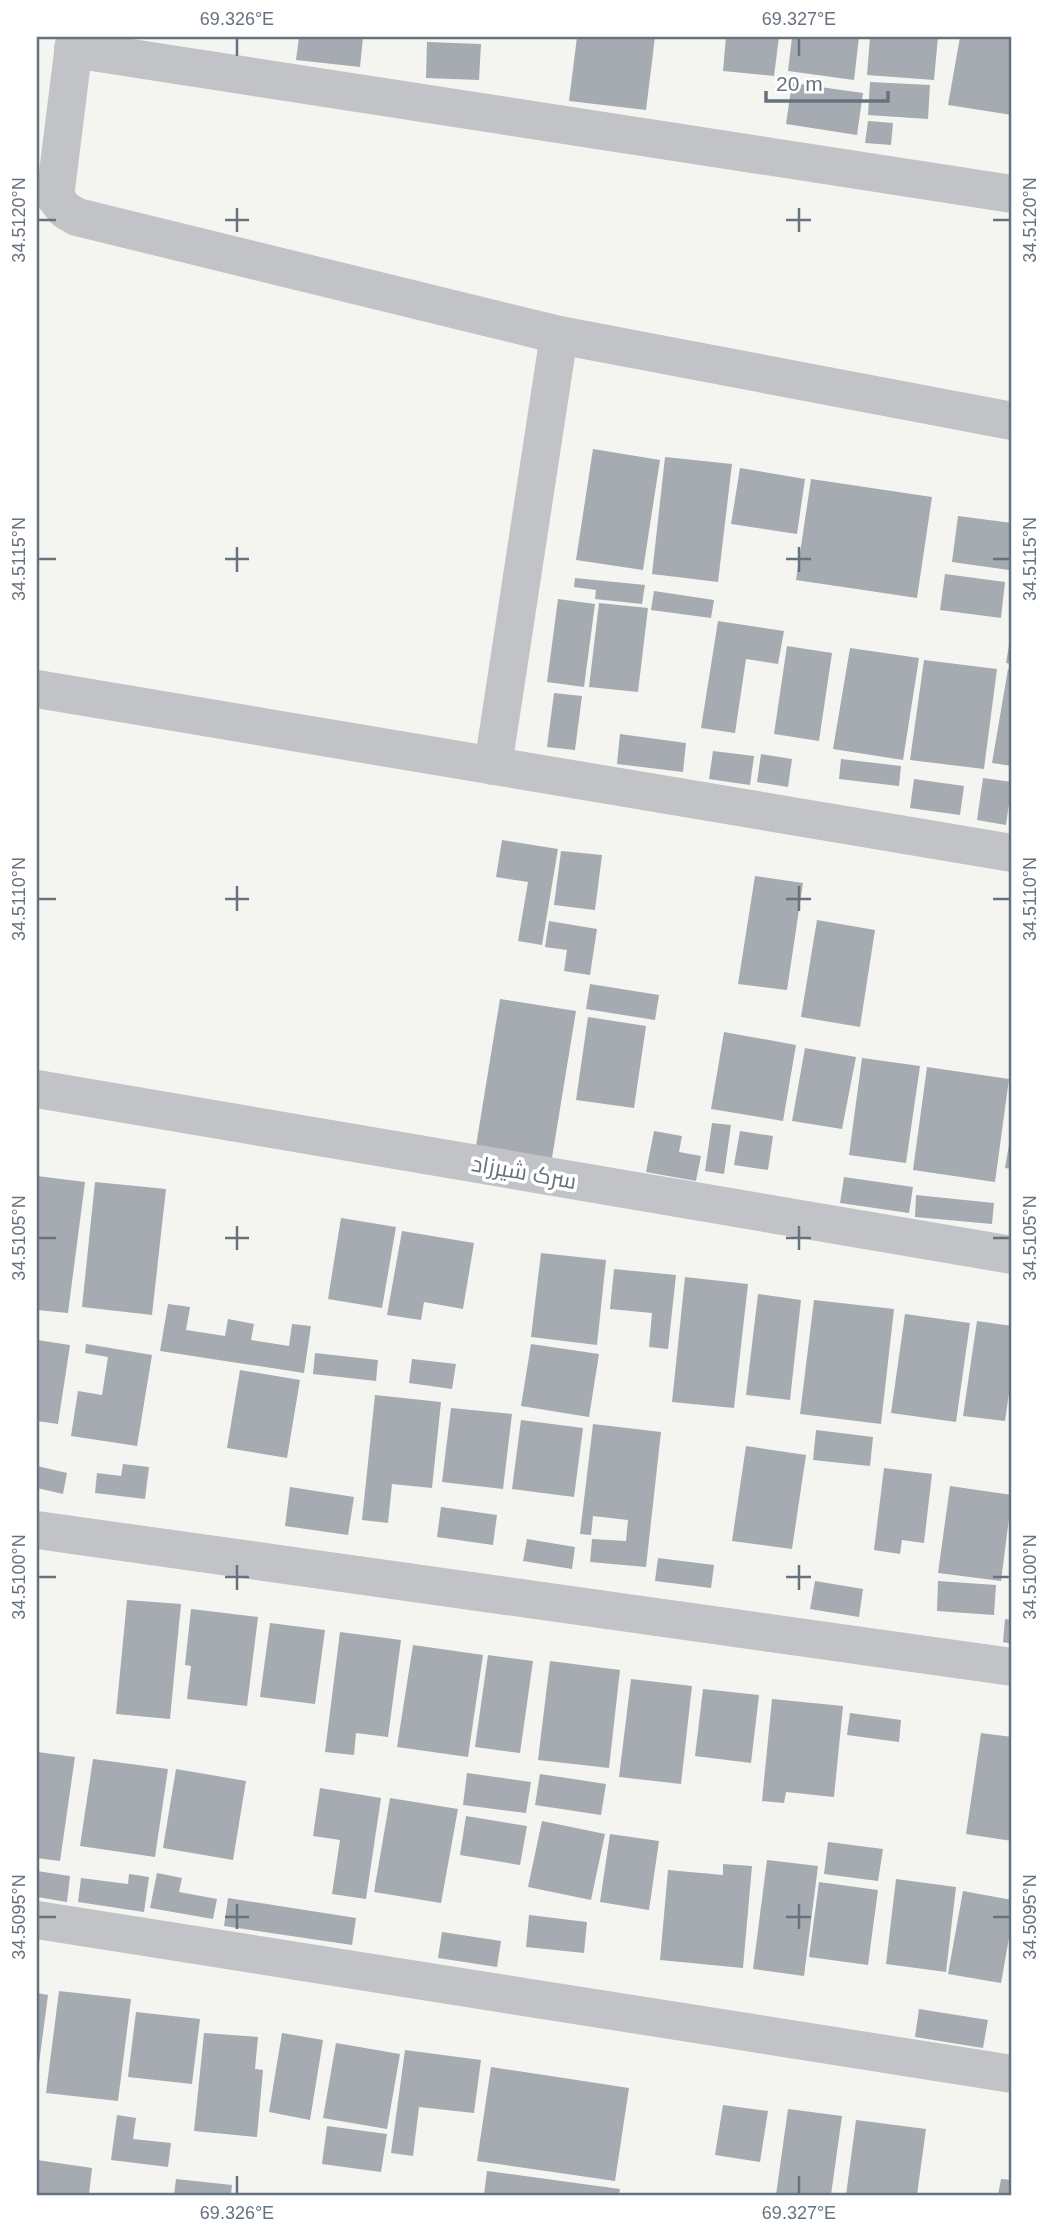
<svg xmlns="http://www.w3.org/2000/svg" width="1049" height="2232" font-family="Arial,Cairo,sans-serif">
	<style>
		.building { fill: #a5abb1 }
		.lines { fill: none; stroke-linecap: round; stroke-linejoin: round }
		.street { stroke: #c1c3c6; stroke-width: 38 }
		.ticks { fill: none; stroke: #67727f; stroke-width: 2.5 }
		.labels { text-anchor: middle; stroke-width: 7; stroke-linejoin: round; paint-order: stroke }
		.street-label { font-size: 23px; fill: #67727f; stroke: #fff }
		.neatline { fill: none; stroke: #67727f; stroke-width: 2.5 }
		.ticks-label { font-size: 18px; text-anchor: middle; fill: #67727f }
	</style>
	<rect width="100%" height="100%" fill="#f4f5f1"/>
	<!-- building -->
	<g class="building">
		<path d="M299,37H363L360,67L296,60Z"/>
		<path d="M577,37H655L646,110L569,101Z"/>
		<path d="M726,37H779L774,76L723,71Z"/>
		<path d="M792,37H859L854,80L788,71Z"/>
		<path d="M870,37H938L934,80L867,75Z"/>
		<path d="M960,37H1012V115L948,105Z"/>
		<path d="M427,42L481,44L479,80L426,78Z"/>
		<path d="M870,82L930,85L928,119L868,115Z"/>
		<path d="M792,83L863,93L857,135L786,124Z"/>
		<path d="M868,121L893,123L891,145L865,143Z"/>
		<path d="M593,449L660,460L643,570L576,560Z"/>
		<path d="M665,457L732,464L718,582L652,574Z"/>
		<path d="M740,468L805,479L797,534L731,524Z"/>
		<path d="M811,479L932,497L917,598L796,580Z"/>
		<path d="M958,516L1012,523L1009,570L952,562Z"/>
		<path d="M945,574L1005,582L1001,618L940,610Z"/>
		<path d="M575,578L645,585L642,604L595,599L596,590L574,587Z"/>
		<path d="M654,591L714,600L711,618L651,610Z"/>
		<path d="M558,599L595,604L584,687L547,682Z"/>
		<path d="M599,603L648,608L638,692L589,687Z"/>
		<path d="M718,621L784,631L778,664L746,659L735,733L701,728Z"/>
		<path d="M1011,633H1012V664L1006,663Z"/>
		<path d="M787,646L832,653L819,741L774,734Z"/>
		<path d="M850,648L919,658L903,760L833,749Z"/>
		<path d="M924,660L997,669L984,769L910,760Z"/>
		<path d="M1008,669H1012V766L992,763Z"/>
		<path d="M554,693L582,696L575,750L547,747Z"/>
		<path d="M620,734L686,743L683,772L617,764Z"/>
		<path d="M713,751L754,756L750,785L709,779Z"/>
		<path d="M761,754L792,759L788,787L757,782Z"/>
		<path d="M841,759L901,766L899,786L839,779Z"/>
		<path d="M983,778L1012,782L1006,825L977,820Z"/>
		<path d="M914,779L964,786L960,815L910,808Z"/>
		<path d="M502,840L558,849L542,945L518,941L528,882L496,877Z"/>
		<path d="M561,851L602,855L595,910L554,905Z"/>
		<path d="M755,876L803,883L787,990L738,984Z"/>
		<path d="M817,920L875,930L860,1027L801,1017Z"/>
		<path d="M549,921L597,929L590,975L564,971L567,950L545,947Z"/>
		<path d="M590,984L659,995L655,1020L586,1009Z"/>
		<path d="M500,999L576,1011L551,1164L475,1152Z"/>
		<path d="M588,1017L646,1026L634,1108L576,1100Z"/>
		<path d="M724,1032L796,1045L783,1121L711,1109Z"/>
		<path d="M805,1048L856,1057L842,1129L792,1121Z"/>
		<path d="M862,1058L920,1066L906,1163L849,1155Z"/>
		<path d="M927,1067L1009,1079L995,1182L913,1170Z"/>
		<path d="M712,1123L731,1125L724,1174L705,1171Z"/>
		<path d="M654,1131L682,1136L679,1152L701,1156L696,1181L646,1172Z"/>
		<path d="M740,1131L773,1136L768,1170L734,1165Z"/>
		<path d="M1011,1133L1012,1134V1169L1005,1168Z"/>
		<path d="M37,1176L85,1182L68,1313L37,1310Z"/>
		<path d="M844,1177L913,1187L909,1213L840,1203Z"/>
		<path d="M95,1182L166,1189L152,1315L82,1307Z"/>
		<path d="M916,1195L994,1203L992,1224L915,1217Z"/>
		<path d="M341,1218L396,1227L382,1308L328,1299Z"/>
		<path d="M402,1231L474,1243L463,1309L424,1302L421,1320L387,1315Z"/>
		<path d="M541,1253L606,1260L597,1345L531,1337Z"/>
		<path d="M614,1269L676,1275L668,1349L649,1347L652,1313L610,1309Z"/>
		<path d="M685,1277L748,1284L734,1408L672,1402Z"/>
		<path d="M758,1294L801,1300L790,1400L746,1395Z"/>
		<path d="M814,1300L894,1309L881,1424L800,1414Z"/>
		<path d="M168,1304L190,1307L186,1330L225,1336L228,1319L254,1324L251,1340L289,1346L292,1324L311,1326L304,1373L160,1351Z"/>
		<path d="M905,1314L970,1323L956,1422L891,1413Z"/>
		<path d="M977,1321L1012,1326V1372L1005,1421L963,1416Z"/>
		<path d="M37,1340L70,1345L58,1424L37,1421Z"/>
		<path d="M86,1344L152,1355L137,1446L71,1436L78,1391L102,1395L108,1357L85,1353Z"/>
		<path d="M531,1344L599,1354L589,1417L521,1406Z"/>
		<path d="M315,1353L378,1360L376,1381L313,1374Z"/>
		<path d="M412,1359L456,1364L452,1389L409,1383Z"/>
		<path d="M240,1370L300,1380L287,1458L227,1448Z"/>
		<path d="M375,1395L441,1402L432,1488L392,1484L388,1523L362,1520Z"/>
		<path d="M451,1408L512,1414L503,1489L442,1482Z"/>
		<path d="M521,1420L583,1428L574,1497L512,1489Z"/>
		<path d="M593,1424L661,1432L646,1567L590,1562L592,1539L626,1541L628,1520L593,1516L591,1535L580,1534Z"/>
		<path d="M816,1430L873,1437L870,1466L813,1460Z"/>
		<path d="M746,1446L806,1455L792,1549L732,1541Z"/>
		<path d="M123,1464L149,1467L145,1499L95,1493L97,1473L121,1476Z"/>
		<path d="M37,1466L67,1473L63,1494L37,1488Z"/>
		<path d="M884,1468L932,1474L924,1543L902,1540L900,1554L874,1550Z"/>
		<path d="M950,1486L1012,1495L1001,1581L938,1573Z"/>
		<path d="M290,1487L354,1497L348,1535L285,1526Z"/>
		<path d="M441,1507L497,1515L493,1545L437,1537Z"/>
		<path d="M527,1539L575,1547L572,1569L523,1561Z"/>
		<path d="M658,1558L714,1565L711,1588L655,1581Z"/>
		<path d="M815,1581L863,1589L859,1617L810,1609Z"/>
		<path d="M938,1581L996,1585L994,1615L937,1611Z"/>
		<path d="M127,1600L181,1604L170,1719L116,1714Z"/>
		<path d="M191,1609L258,1617L247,1706L187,1699L191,1666L185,1665Z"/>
		<path d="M1005,1619L1012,1620V1644L1003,1642Z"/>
		<path d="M270,1623L325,1630L315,1704L260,1697Z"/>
		<path d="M340,1632L401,1640L388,1737L356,1733L354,1755L325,1752Z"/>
		<path d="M413,1645L483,1655L468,1757L397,1747Z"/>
		<path d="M488,1655L533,1661L520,1753L475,1747Z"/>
		<path d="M550,1661L620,1670L609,1768L538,1760Z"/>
		<path d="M631,1679L692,1686L681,1784L619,1777Z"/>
		<path d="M703,1689L759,1695L751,1763L695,1756Z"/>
		<path d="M772,1699L843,1706L834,1797L786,1792L784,1803L762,1801Z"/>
		<path d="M850,1713L901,1720L899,1742L847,1735Z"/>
		<path d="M981,1733L1012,1737V1841L966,1834Z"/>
		<path d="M37,1752L75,1757L60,1861L37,1858Z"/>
		<path d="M93,1759L168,1769L155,1857L80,1846Z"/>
		<path d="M176,1769L246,1781L233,1860L163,1848Z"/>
		<path d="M467,1773L531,1782L526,1813L463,1805Z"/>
		<path d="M540,1774L606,1784L601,1815L535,1805Z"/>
		<path d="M320,1788L381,1798L366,1899L332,1894L340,1840L313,1836Z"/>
		<path d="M390,1798L458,1809L441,1903L374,1892Z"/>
		<path d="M466,1816L527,1826L520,1865L460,1855Z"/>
		<path d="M542,1821L605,1834L591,1900L528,1887Z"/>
		<path d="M610,1834L659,1841L649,1910L600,1902Z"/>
		<path d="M828,1842L883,1849L878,1881L824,1874Z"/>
		<path d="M767,1860L818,1866L804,1976L753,1969Z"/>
		<path d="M723,1864L752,1866L743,1968L660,1960L668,1870L723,1875Z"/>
		<path d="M37,1871L70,1876L67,1902L37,1897Z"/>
		<path d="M157,1873L182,1878L179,1892L217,1899L213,1919L150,1908Z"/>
		<path d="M129,1874L149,1877L144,1912L78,1902L81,1878L128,1884Z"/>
		<path d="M896,1879L956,1887L946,1972L886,1964Z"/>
		<path d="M819,1882L878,1890L868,1965L809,1957Z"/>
		<path d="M963,1891L1012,1900V1921L1001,1983L948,1974Z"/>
		<path d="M228,1898L356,1918L352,1945L224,1926Z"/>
		<path d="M529,1915L587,1922L584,1953L526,1947Z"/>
		<path d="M442,1932L501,1941L497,1967L438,1958Z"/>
		<path d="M59,1991L131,1999L118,2101L46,2093Z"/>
		<path d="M37,1993L48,1995L38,2071H37Z"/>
		<path d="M919,2009L988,2020L983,2048L915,2037Z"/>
		<path d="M136,2012L200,2019L192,2084L128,2077Z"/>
		<path d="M204,2033L258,2037L255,2069L263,2070L257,2137L194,2131Z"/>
		<path d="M282,2033L323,2040L310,2120L269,2112Z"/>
		<path d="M336,2043L400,2054L387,2129L323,2118Z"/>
		<path d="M405,2050L481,2060L474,2113L419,2107L413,2156L391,2153Z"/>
		<path d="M491,2067L629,2088L615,2181L477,2161Z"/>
		<path d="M723,2105L768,2111L760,2162L715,2155Z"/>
		<path d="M788,2109L842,2116L831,2195H776Z"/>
		<path d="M117,2115L136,2118L133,2139L171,2143L168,2167L111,2160Z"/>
		<path d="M856,2120L926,2129L917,2195H846Z"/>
		<path d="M327,2126L387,2134L381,2172L322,2164Z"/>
		<path d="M37,2160L92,2168L89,2195H37Z"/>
		<path d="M487,2171L620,2189L619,2195H484Z"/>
		<path d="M176,2179L232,2185L231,2195H174Z"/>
		<path d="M1001,2179L1012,2180V2195H998Z"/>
	</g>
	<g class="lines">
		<!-- street -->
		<g class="street">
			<path d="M75,37L55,197L65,210L77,217L559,335L1012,421"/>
			<path d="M73,49L1012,194"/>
			<path d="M37,689L1012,853"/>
			<path d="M493,766L559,335"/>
			<path d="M37,1089L1012,1255"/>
			<path d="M37,1530L1012,1667"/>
			<path d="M37,1920L1012,2074"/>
		</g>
	</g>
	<!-- ticks -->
	<path class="ticks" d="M237,38V56M799,38V56M237,208V232M799,208V232M38,220H56M225,220H249M786,220H811M993,220H1010M237,547V572M799,547V572M38,559H56M225,559H249M786,559H811M993,559H1010M237,886V911M799,886V911M38,899H56M225,899H249M786,899H811M993,899H1010M237,1226V1250M799,1226V1250M38,1238H56M225,1238H249M786,1238H811M993,1238H1010M237,1565V1590M799,1565V1590M38,1577H56M225,1577H249M786,1577H811M993,1577H1010M237,1904V1929M799,1904V1929M38,1917H56M225,1917H249M786,1917H811M993,1917H1010M237,2176V2194M799,2176V2194"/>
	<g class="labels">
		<!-- street labels -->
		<g class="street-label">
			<text transform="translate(524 1172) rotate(10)" y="8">سرک شیرزاد</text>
		</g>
	</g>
	<!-- border -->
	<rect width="1049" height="2232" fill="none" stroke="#ffffff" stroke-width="77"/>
	<!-- scale -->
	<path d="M766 91v10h122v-10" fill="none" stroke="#67727f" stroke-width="3.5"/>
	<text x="776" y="91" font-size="21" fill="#67727f" stroke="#ffffff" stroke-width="5" paint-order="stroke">20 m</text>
	<rect x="38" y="38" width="972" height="2156" class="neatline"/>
	<g class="ticks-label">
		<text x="237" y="25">69.326°E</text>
		<text x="799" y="25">69.327°E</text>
		<text transform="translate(19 220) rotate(-90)" y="6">34.5120°N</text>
		<text transform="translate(1030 220) rotate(-90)" y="6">34.5120°N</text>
		<text transform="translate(19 559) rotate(-90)" y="6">34.5115°N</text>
		<text transform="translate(1030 559) rotate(-90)" y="6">34.5115°N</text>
		<text transform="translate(19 899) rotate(-90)" y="6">34.5110°N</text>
		<text transform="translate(1030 899) rotate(-90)" y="6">34.5110°N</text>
		<text transform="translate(19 1238) rotate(-90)" y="6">34.5105°N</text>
		<text transform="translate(1030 1238) rotate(-90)" y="6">34.5105°N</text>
		<text transform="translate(19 1577) rotate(-90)" y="6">34.5100°N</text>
		<text transform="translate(1030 1577) rotate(-90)" y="6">34.5100°N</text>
		<text transform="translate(19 1917) rotate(-90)" y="6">34.5095°N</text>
		<text transform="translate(1030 1917) rotate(-90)" y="6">34.5095°N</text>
		<text x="237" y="2219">69.326°E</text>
		<text x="799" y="2219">69.327°E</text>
	</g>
</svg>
